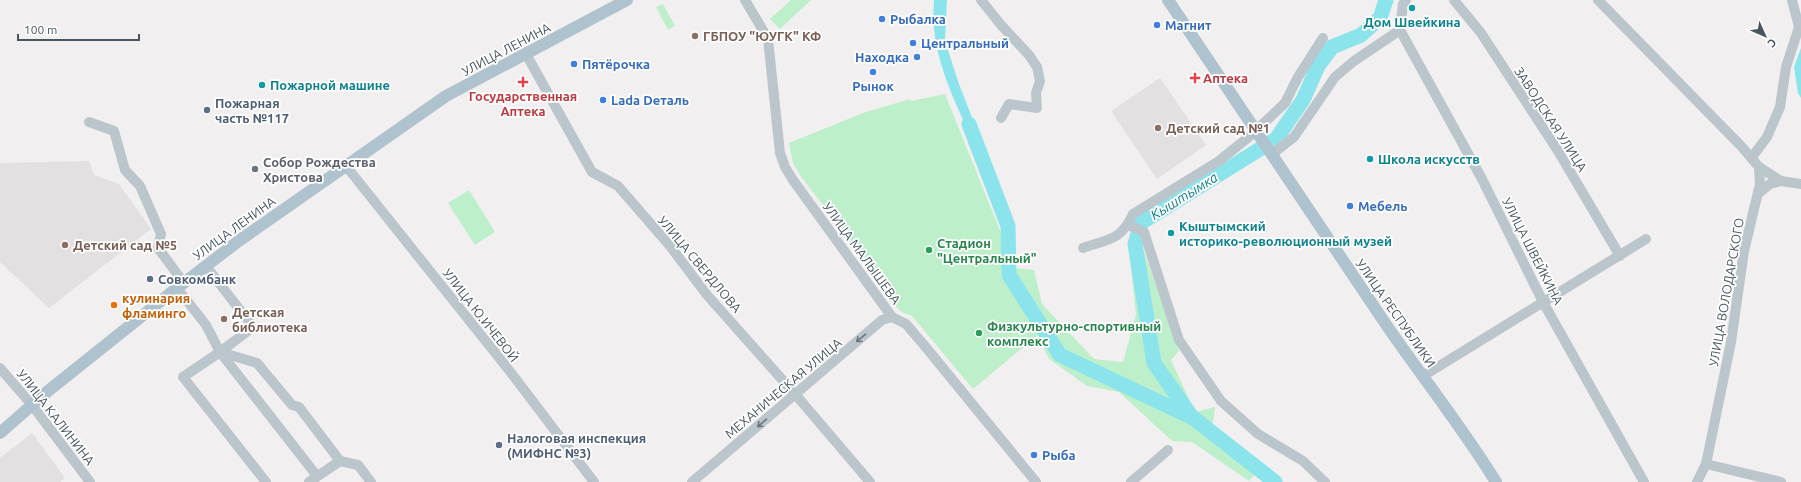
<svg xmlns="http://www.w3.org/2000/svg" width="1801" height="482" font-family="Ubuntu,sans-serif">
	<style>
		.education { fill: #e3e0e2 }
		.green { fill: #beefcb }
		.water { fill: #8be4ec }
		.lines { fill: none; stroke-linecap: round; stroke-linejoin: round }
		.river { stroke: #8be4ec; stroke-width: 15 }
		.minor { stroke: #bbc6cc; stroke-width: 10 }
		.major { stroke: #afc3ce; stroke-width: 12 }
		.oneway { stroke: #6a777e }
		.culture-dot { fill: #0f9aa8; stroke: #fff; stroke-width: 1.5 }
		.shop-dot { fill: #3f7fe0; stroke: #fff; stroke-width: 1.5 }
		.education-dot { fill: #8d6e63; stroke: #fff; stroke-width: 1.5 }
		.health-dot { fill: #e0444e; stroke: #fff; stroke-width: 1.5 }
		.service-dot { fill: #5c6f8a; stroke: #fff; stroke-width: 1.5 }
		.worship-dot { fill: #6b7280; stroke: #fff; stroke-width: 1.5 }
		.leisure-dot { fill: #2e9e5b; stroke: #fff; stroke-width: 1.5 }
		.food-dot { fill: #e8710a; stroke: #fff; stroke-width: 1.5 }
		.labels { text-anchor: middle; stroke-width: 3.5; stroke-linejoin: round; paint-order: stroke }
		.shop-label { font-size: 13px; font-weight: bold; fill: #366cbe; stroke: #fff; text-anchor: start }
		.culture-label { font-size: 13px; font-weight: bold; fill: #0d838f; stroke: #fff; text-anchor: start }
		.education-label { font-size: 13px; font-weight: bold; fill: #785e54; stroke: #fff; text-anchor: start }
		.street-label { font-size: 13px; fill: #47555d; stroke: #fff }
		.health-label { font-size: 13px; font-weight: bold; fill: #be3a42; stroke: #fff; text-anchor: start }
		.service-label { font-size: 13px; font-weight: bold; fill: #4e5e75; stroke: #fff; text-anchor: start }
		.worship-label { font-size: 13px; font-weight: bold; fill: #5b616d; stroke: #fff; text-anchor: start }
		.leisure-label { font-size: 13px; font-weight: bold; fill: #27864d; stroke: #fff; text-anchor: start }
		.food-label { font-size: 13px; font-weight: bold; fill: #c56008; stroke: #fff; text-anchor: start }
		.water-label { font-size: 14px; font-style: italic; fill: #0e818b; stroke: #fff }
	</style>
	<rect width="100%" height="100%" fill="#f2eff0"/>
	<!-- education -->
	<g class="education">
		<path d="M1160,78L1206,145L1157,179L1111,111Z"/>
		<path d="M89,161L94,175L119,184L151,229L49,308L0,262V163Z"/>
		<path d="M32,433L65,478L60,482H0V458Z"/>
	</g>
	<!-- green -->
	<g class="green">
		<path d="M791,0H811L780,29L770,19Z"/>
		<path d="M663,4L675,26L668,30L656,7Z"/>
		<path d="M945,94L1001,233L1002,267L1034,270L1042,304L1094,359L1123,362L1136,314L1129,251H1144L1179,351L1171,360L1195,412L1215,407L1211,439L1257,472L1249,481L1192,442L1172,441L1119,392L1087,386L1049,359L1038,335L973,389L912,316L901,312L877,282L876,274L802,178L793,163L789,143L863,113L910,99L911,101Z"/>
		<path d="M469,190L495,232L475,245L448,203Z"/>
	</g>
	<!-- water -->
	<g class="water">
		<path d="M934,0H947L945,41L959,84L982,143H974C953,98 929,51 934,0Z"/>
		<path d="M1801,48V98L1798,93L1794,67Z"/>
	</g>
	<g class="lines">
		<!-- river -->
		<g class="river">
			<path d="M969,124L1008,226L1009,275L1060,355L1191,417"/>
			<path d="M1275,482L1192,417L1154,363L1135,244L1141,223L1276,139L1303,100L1318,66L1332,47L1361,35L1380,18L1386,0"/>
		</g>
		<!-- minor -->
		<g class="minor">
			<path d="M745,0L768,39L780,153L785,167L793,180L892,317L906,324L924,345L1036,482"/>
			<path d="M981,0L1001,25L1029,55L1037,67L1040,81L1036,93L1037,108L1009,104L1001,118"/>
			<path d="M1454,0L1481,33L1558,151L1620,256"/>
			<path d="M1598,0L1741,146L1759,167L1760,184L1744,251L1731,342L1706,464L1697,482"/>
			<path d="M1400,30L1482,179L1543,302L1644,482"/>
			<path d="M526,54L592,172L618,186L670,246L707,295L795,394L870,482"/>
			<path d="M89,122L114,131L125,170L140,186L161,234L158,248L184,283"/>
			<path d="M1272,154L1294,137L1335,77L1354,61L1400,30L1403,4L1406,0"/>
			<path d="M1752,157L1767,137L1780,107L1786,67L1799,27L1792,0"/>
			<path d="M346,166L512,374L594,482"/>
			<path d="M1759,167L1781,181L1801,184"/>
			<path d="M1758,194L1770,184L1781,181"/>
			<path d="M1128,225L1144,232L1179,340L1221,401L1258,434L1303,461L1325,482"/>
			<path d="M1083,248C1108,239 1121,241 1133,214L1219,161L1250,136L1285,103L1298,77L1323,38"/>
			<path d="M206,266L253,327L220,352L257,363L292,405L299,407L340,461L358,465L371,482"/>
			<path d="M177,288L206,325L220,352L183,377L266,482"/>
			<path d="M220,352L317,476"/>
			<path d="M0,368L32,405L90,482"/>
			<path d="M1423,376L1646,239"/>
			<path d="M1706,464L1781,482"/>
			<path d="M309,482L340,461"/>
			<path d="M692,482L882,320L892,317"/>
			<path d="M1131,482L1168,450"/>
		</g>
		<!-- major -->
		<g class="major">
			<path d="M1168,0C1240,108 1312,216 1385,323C1422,377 1462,427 1496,482"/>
			<path d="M0,433L48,391L177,288L240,240L446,96L627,0"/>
		</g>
	</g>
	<!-- one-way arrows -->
	<defs><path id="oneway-shaft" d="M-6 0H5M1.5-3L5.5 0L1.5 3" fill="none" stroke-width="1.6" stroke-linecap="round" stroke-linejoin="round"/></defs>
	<g class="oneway">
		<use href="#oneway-shaft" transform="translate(861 338) rotate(140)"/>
		<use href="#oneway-shaft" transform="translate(762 423) rotate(139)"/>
	</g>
	<!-- markers -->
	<g class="culture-dot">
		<circle cx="1412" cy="8" r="4"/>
		<circle cx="262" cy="85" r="4"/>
		<circle cx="1370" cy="159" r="4"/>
		<circle cx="1171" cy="233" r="4"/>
	</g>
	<g class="shop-dot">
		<circle cx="882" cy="19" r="4"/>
		<circle cx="1157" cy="25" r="4"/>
		<circle cx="913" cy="43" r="4"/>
		<circle cx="917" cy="57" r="4"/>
		<circle cx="574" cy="64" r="4"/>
		<circle cx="873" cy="72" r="4"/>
		<circle cx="603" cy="100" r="4"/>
		<circle cx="1350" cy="206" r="4"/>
		<circle cx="1034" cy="455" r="4"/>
	</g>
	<g class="education-dot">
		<circle cx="695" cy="36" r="4"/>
		<circle cx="1158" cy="128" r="4"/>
		<circle cx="65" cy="245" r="4"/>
		<circle cx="224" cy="319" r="4"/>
	</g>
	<g class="health-dot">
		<path d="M1193 72h4v4h4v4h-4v4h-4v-4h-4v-4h4z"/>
		<path d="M521 76h4v4h4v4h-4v4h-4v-4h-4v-4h4z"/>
	</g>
	<g class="service-dot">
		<circle cx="207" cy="110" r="4"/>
		<circle cx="150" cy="279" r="4"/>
		<circle cx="499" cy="445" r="4"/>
	</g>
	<circle class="worship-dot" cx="255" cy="169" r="4"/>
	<g class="leisure-dot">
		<circle cx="929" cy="250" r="4"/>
		<circle cx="979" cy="333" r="4"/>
	</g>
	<circle class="food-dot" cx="114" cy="305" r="4"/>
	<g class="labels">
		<!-- shop labels -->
		<g class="shop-label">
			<text x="890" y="24">Рыбалка</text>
			<text x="1165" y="30">Магнит</text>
			<text x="921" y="48">Центральный</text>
			<text x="909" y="62" text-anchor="end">Находка</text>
			<text x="582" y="69">Пятёрочка</text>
			<text x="873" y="91" text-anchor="middle">Рынок</text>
			<text x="611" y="105">Lada Dеталь</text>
			<text x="1358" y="211">Мебель</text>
			<text x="1042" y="460">Рыба</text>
		</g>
		<!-- culture labels -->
		<g class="culture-label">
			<text x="1412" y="27" text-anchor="middle">Дом Швейкина</text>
			<text x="270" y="90">Пожарной машине</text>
			<text x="1378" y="164">Школа искусств</text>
			<text x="1179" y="231">Кыштымский<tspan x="1179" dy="15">историко-революционный музей</tspan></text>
		</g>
		<!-- education labels -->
		<g class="education-label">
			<text x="703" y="41">ГБПОУ "ЮУГК" КФ</text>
			<text x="1166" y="133">Детский сад №1</text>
			<text x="73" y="250">Детский сад №5</text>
			<text x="232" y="317">Детская<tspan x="232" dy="15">библиотека</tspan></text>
		</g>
		<!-- street labels -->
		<g class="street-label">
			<text transform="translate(506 49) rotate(-28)" y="5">УЛИЦА ЛЕНИНА</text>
			<text transform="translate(1551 119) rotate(57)" y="5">ЗАВОДСКАЯ УЛИЦА</text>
			<text transform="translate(234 228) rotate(-36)" y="5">УЛИЦА ЛЕНИНА</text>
			<text transform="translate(1533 251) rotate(63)" y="5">УЛИЦА ШВЕЙКИНА</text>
			<text transform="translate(862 253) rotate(54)" y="5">УЛИЦА МАЛЫШЕВА</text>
			<text transform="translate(700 264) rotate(50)" y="5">УЛИЦА СВЕРДЛОВА</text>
			<text transform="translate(1726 292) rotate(-80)" y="5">УЛИЦА ВОЛОДАРСКОГО</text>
			<text transform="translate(1396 313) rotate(55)" y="5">УЛИЦА РЕСПУБЛИКИ</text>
			<text transform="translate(481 315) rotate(52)" y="5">УЛИЦА Ю.ИЧЕВОЙ</text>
			<text transform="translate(783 388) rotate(-40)" y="5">МЕХАНИЧЕСКАЯ УЛИЦА</text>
			<text transform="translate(56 417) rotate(52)" y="5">УЛИЦА КАЛИНИНА</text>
		</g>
		<!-- health labels -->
		<g class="health-label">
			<text x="1203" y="83">Аптека</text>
			<text x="523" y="101" text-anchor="middle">Государственная<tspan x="523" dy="15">Аптека</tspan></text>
		</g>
		<!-- service labels -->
		<g class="service-label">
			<text x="215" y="108">Пожарная<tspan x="215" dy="15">часть №117</tspan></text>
			<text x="158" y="284">Совкомбанк</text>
			<text x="507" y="443">Налоговая инспекция<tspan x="507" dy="15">(МИФНС №3)</tspan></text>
		</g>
		<!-- worship labels -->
		<g class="worship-label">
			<text x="263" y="167">Собор Рождества<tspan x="263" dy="15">Христова</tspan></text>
		</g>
		<!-- leisure labels -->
		<g class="leisure-label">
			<text x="937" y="248">Стадион<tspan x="937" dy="15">"Центральный"</tspan></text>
			<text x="987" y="331">Физкультурно-спортивный<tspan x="987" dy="15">комплекс</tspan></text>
		</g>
		<!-- food labels -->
		<g class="food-label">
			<text x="122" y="303">кулинария<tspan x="122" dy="15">фламинго</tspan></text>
		</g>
		<!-- water labels -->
		<g class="water-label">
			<text transform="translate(1184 196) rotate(-32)" y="5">Кыштымка</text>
		</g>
	</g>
	<!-- north arrow -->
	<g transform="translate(1765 36) rotate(135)" stroke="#ffffff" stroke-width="3" paint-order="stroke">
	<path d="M0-3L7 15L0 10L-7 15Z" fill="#47555d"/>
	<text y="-6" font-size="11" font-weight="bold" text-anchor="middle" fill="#47555d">С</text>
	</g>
	<!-- scale -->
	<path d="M18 34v6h121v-6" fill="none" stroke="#47555d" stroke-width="2"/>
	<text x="24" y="34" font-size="12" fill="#47555d" stroke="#ffffff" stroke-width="3" paint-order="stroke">100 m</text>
</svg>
